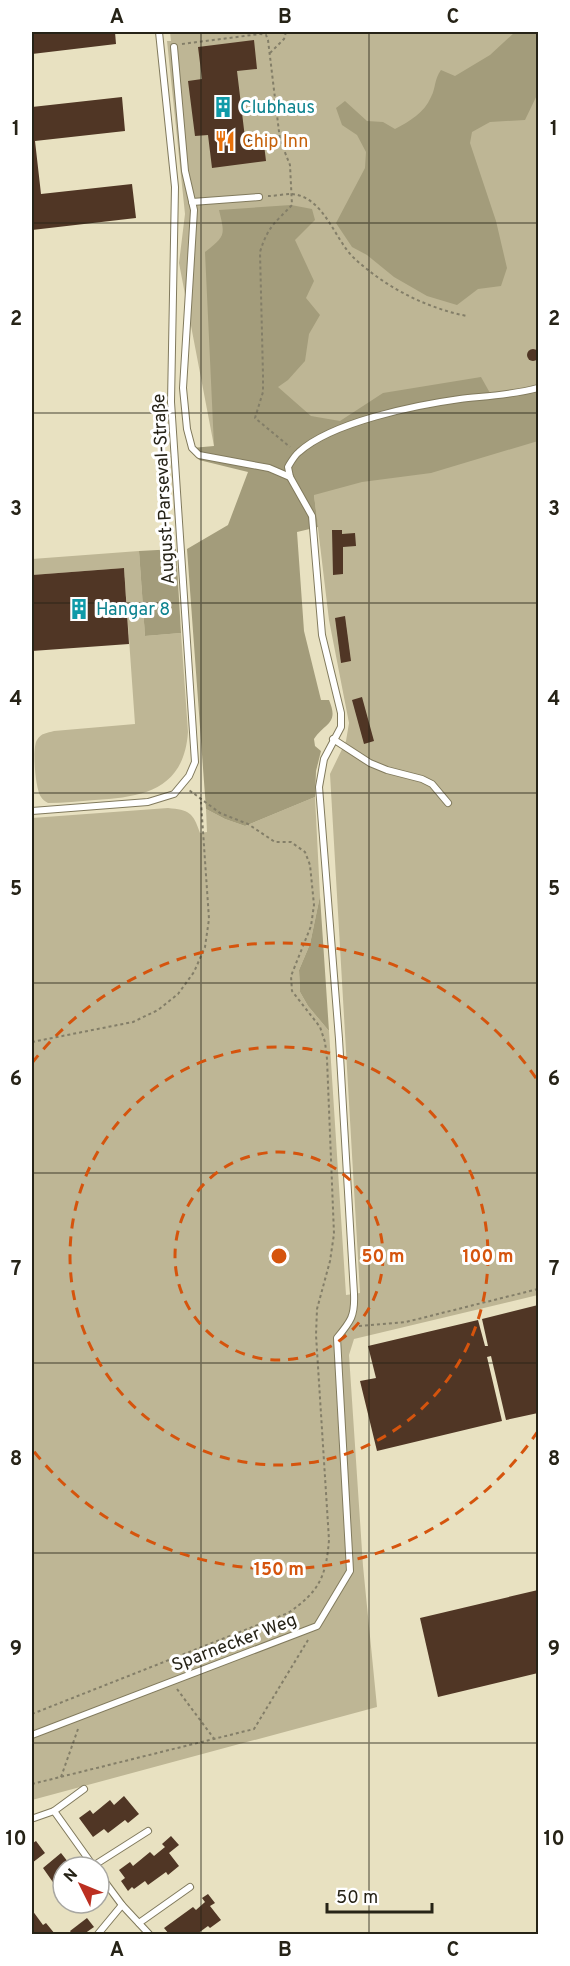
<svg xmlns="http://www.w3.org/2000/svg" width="570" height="1966" font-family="Overpass,sans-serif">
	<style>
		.green { fill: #beb695 }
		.forest { fill: #a39c7b }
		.building { fill: #503625 }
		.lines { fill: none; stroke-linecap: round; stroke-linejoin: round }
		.service-casing { stroke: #817a5d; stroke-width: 8 }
		.path { stroke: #837e68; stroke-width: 2; stroke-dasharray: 3 3; stroke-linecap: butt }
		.service { stroke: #fff; stroke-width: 6 }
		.grid { fill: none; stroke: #262317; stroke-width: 1.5; stroke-opacity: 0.55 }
		.ring { fill: none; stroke: #d5540d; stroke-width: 3; stroke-dasharray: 10 8 }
		.labels { text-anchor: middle; stroke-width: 6; stroke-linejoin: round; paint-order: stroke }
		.culture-label { font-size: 18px; fill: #0d838f; stroke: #fff; text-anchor: start }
		.food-label { font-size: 18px; fill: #c56008; stroke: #fff; text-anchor: start }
		.street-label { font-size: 18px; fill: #262317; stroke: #fff }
		.centre { fill: #d5540d; stroke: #fff; stroke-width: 3 }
		.ring-label { font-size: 18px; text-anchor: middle; font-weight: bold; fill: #d5540d; stroke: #fff; stroke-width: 6; stroke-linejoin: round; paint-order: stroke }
		.neatline { fill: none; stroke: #262317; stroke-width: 2 }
		.grid-label { font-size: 20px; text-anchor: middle; font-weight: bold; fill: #262317 }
	</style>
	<rect width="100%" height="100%" fill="#e8e1c1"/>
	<!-- green -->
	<g class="green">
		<path d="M170,32H538V1295L354,1339L349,1355L363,1566L377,1707L32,1800V818L168,808C189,810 193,812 200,833L207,832L206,809L225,819L245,826L315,797L320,896L310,944L299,970L300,992L308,1006L329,1031L346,1295L360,1293L330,774L346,741L349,723L329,620L314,495L214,446L179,263L185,214L167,41H171Z"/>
		<path d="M139,551L145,636L181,633L188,732C184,790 143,797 95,800C79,801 64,803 48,803C45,801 43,800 41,797C35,789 32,747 37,740C41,733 47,733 54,731L135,724L124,568L32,575V559Z"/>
	</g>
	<!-- forest -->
	<g class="forest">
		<path d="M515,32H538V93L525,120L490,122L472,132L470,143L496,221L507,268L501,286L478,289L457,305L427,296L394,277L367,255L352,247L336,223L365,168L366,152L357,135L342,125L336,108L345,101L367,121L383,122L395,129C410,121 424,113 431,97C436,87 434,80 441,70L455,76L490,55Z"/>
		<path d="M291,205L312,209L315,220L295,240L314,281L306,298L320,315L309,334L305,361L288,380L278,387L311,416L340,421L383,393L481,377L490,393L538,390V441L431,473L362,482L314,495L318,527L297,532L304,631L321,700H329C339,724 326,722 314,739L315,746L321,751L316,771L315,797L245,826L225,819L206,809L187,549L228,525L248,472L199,460L192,448L214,446L205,252C226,236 225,235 219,210Z"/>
		<path d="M176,549L181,633L145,636L139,551Z"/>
		<path d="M320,896L329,1031L308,1006L300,992L299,970L310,944Z"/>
	</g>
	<!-- building -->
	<g class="building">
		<path d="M32,32H115L116,44L32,54Z"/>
		<path d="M254,40L257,69L237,71L245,138L263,136L266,161L212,168L208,135L195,136L188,81L202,79L198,47Z"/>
		<path d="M122,97L125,131L35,141L41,194L132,184L136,218L32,230V107Z"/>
		<circle cx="533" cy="355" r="6"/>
		<path d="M332,530H342V534L355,533L356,546L343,547V574L333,575Z"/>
		<path d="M124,568L129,644L32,651V575Z"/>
		<path d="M345,616L351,661L341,663L335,618Z"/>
		<path d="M362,697L374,741L364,744L352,700Z"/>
		<path d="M538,1305V1413L506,1420L491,1356L487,1357L502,1421L377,1451L360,1381L376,1378L368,1346L478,1320L485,1346H488L482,1319Z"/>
		<path d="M538,1590V1673L438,1697L420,1618Z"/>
		<path d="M124,1796L139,1814L128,1823L125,1820L108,1833L104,1829L93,1837L79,1818L90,1810L93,1814L110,1800L114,1805Z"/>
		<path d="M171,1836L179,1845L169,1853L179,1866L168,1875L166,1872L148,1885L145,1881L134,1889L132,1887L128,1891L121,1881L125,1878L119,1870L130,1862L133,1866L150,1852L154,1856L165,1847L162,1844Z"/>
		<path d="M32,1841L33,1843L36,1841L45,1853L32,1863Z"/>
		<path d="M61,1853L72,1867H63V1889L60,1886L57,1888L43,1868Z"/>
		<path d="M208,1894L215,1903L210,1906L221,1920L210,1928L208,1926L197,1934H169L164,1928L193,1907L196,1910L205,1902L202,1898Z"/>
		<path d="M32,1910L43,1925L46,1923L55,1934H32Z"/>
		<path d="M87,1918L94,1927L84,1934H72L70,1931Z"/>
	</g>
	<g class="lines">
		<defs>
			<g id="service">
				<path d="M174,47L185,171L194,210L183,388L187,429L192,448L199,455L269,468L290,477"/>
				<path d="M192,202L259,197"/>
				<path d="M333,739L370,763L387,770L422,779L432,784L448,803"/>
				<path d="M32,811L148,802L174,794L189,776L195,762L171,402L175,187L159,32"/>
				<path d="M32,1735L317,1626L350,1571L337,1338C351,1321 355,1316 354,1294L339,1039L319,787L324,759L341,727V713L322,635L312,516L290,477L288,467C291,462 294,456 299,452C332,422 416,405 460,399C487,396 513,395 538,388"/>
				<path d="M84,1789L54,1811L94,1867"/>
				<path d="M34,1818L54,1811"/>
				<path d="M93,1866L148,1831"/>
				<path d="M99,1874L122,1905L149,1934"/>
				<path d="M139,1923L190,1887"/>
				<path d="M98,1934L122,1905"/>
			</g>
		</defs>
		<!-- service casing -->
		<use href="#service" class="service-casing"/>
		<!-- path -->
		<g class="path">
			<path d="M182,44L260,34L266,35L268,40L280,140L290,165L292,205C275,223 268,226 260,252L263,375V392L255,418L290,447"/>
			<path d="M270,53L284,39L286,32"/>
			<path d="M268,196C275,196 284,194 291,194C324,196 334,239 354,258C385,287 426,308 467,316"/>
			<path d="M32,1042L133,1022L158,1010L178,994L194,972L205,947L209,919L201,802"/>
			<path d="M359,1326L406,1322L538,1289"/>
			<path d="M177,1689L215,1740"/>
			<path d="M32,1714L288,1613C319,1592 326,1577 329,1540L316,1335L317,1309L330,1261L334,1234L327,1059L325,1042L320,1027L292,991L291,976L311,926L314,905L310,865L305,852L291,842H275L248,824L220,813L189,790"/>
			<path d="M61,1777L78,1729"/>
			<path d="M32,1784L254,1729L308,1640"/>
		</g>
		<!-- service -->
		<use href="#service" class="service"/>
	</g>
	<!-- grid -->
	<path class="grid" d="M201,32V1934M369,32V1934M32,223H538M32,413H538M32,603H538M32,793H538M32,983H538M32,1173H538M32,1363H538M32,1553H538M32,1743H538"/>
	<!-- distance rings -->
	<g class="ring">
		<circle cx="279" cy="1256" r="104"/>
		<circle cx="279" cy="1256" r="209"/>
		<path d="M538 1431A313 313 0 0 1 32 1449M32 1063A313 313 0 0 1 538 1081"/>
	</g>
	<!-- icons -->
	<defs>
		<symbol id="building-bare" viewBox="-9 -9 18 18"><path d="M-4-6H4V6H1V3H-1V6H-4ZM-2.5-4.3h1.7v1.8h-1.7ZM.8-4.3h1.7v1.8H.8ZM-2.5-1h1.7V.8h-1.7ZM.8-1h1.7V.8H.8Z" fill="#0f9aa8" stroke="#fff" stroke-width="2.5" paint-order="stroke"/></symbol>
		<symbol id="restaurant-bare" viewBox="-9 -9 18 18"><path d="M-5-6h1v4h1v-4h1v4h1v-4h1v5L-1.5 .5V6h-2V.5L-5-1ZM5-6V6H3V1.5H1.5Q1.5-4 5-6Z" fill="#e8710a" stroke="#fff" stroke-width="2.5" paint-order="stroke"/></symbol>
	</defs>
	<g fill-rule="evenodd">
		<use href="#building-bare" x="208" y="92" width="30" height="30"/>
		<use href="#restaurant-bare" x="210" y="126" width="30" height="30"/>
		<use href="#building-bare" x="64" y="594" width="30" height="30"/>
	</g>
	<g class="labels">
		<!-- culture labels -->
		<g class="culture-label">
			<text x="240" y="113">Clubhaus</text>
			<text x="96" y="615">Hangar 8</text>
		</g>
		<!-- food labels -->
		<g class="food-label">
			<text x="242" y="147">Chip Inn</text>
		</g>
		<!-- street labels -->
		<g class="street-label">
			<text transform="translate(163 489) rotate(-93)" y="6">August-Parseval-Straße</text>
			<text transform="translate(234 1642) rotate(-21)" y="6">Sparnecker Weg</text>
		</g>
	</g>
	<circle cx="279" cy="1256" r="9" class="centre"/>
	<g class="ring-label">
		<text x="383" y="1262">50 m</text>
		<text x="488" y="1262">100 m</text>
		<text x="279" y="1575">150 m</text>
	</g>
	<!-- border -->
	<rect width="570" height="1966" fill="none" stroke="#ffffff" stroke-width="66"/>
	<!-- north arrow -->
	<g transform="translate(81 1885) rotate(313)"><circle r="28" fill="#ffffff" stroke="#a8a7a2" stroke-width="1.5"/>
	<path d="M0-4.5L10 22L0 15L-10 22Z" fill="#bc2f21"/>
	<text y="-9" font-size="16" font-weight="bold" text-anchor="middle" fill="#262317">N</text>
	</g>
	<!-- scale -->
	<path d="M327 1903v9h105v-9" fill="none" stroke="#262317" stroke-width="3"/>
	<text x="336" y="1903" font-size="18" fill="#262317" stroke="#ffffff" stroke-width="4.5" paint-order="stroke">50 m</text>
	<rect x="33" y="33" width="504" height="1900" class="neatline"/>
	<g class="grid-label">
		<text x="117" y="23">A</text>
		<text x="285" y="23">B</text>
		<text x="453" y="23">C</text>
		<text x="16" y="135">1</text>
		<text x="554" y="135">1</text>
		<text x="16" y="325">2</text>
		<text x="554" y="325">2</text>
		<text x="16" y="515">3</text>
		<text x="554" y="515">3</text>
		<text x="16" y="705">4</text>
		<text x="554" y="705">4</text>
		<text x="16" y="895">5</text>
		<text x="554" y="895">5</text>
		<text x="16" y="1085">6</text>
		<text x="554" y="1085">6</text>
		<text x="16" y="1275">7</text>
		<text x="554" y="1275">7</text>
		<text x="16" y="1465">8</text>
		<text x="554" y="1465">8</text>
		<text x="16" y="1655">9</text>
		<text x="554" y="1655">9</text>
		<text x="16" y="1845">10</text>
		<text x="554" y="1845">10</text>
		<text x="117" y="1956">A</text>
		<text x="285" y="1956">B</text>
		<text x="453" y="1956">C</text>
	</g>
</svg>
